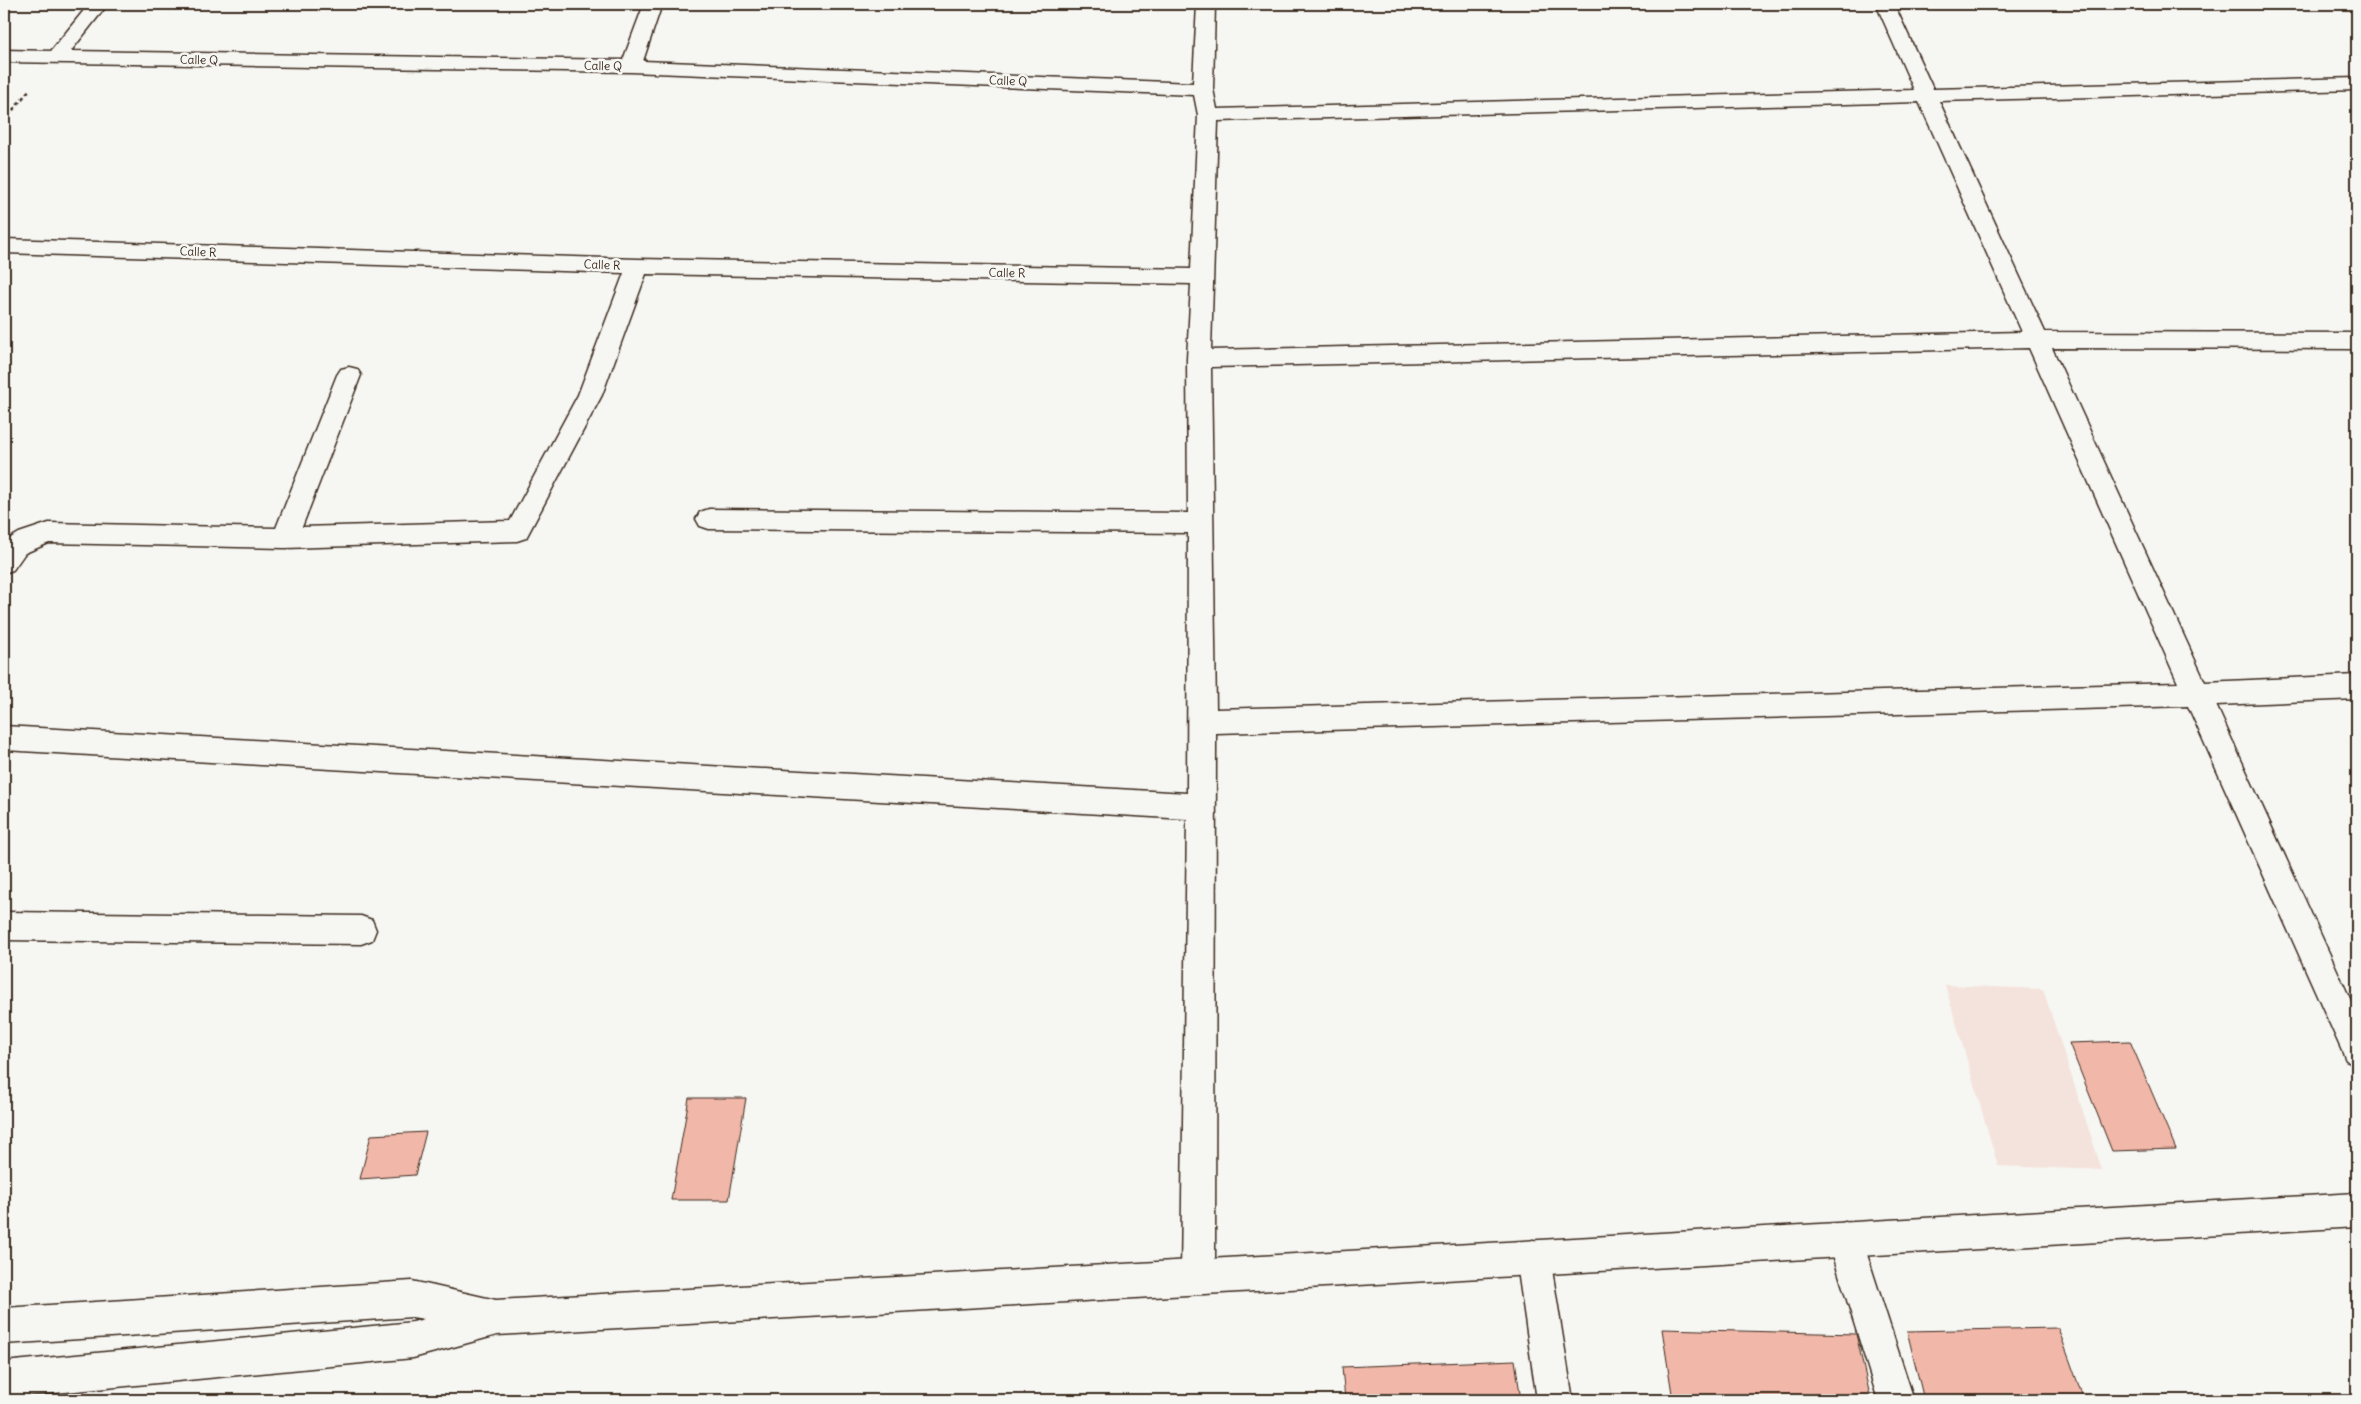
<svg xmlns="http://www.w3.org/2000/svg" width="2361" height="1404" font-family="Delius,sans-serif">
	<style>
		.built { fill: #f4e3dc }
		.building { fill: #f1b7a9; stroke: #3b2a1e }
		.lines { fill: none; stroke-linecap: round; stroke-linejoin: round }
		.street-casing { stroke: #3b2a1e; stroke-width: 3 }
		.secondary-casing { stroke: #3b2a1e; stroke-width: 3 }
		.path { stroke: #3b2a1e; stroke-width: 2.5; stroke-dasharray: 4 3; stroke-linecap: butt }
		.street { fill: #f6f6f2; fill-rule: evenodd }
		.secondary { fill: #f6f6f2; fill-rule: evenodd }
		.labels { text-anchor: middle; stroke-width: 5; stroke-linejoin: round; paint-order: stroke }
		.far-street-label { font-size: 12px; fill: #3b2a1e; stroke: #f6f6f2 }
	</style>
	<rect width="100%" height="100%" fill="#f6f6f2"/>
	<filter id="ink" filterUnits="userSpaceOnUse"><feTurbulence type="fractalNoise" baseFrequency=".02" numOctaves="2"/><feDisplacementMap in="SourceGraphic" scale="10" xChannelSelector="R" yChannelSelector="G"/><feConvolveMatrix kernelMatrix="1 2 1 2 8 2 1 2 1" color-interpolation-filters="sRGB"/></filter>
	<g filter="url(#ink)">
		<!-- built -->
		<path class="built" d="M1945,985L2043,989L2102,1170L1998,1166Z"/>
		<!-- building -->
		<g class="building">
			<path d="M2130,1041L2176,1149L2112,1151L2069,1043Z"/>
			<path d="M689,1098H746L729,1200H671Z"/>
			<path d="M426,1132L415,1175L360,1179L371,1135Z"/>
			<path d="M2058,1328L2084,1400H1924L1907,1331Z"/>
			<path d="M1662,1329L1856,1334L1871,1400H1673Z"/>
			<path d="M1515,1360L1521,1400H1345L1342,1367Z"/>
		</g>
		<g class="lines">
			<defs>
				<g id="street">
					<path d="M89,4H108L71,51L623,60L644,4H662L643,61L1193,83L1197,4H1215L1213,89L1217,109L1914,90L1876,4H1894L1933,89L2357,78V90L1939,101L2045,332L2357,333V349L2052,348L2205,682L2357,675V699L2216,705L2357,1014V1065L2346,1060L2188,706L1216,733L1215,1275L1210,1287L1198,1292L1186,1287L1181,1275L1187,819L4,750V726L1187,793L1188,533L709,529L700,526L696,519L700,512L709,509L1188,513L1187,359L1191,284L646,274L602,395L526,538L517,541L285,548L49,543L25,553L13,570L4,573V542L19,533L49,523L276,528L337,375L341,369L349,367L357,369L361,375L302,527L510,521L578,395L624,273L4,253V239L638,259L1191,269L1198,115L1194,95L631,72L4,62V50L51,51ZM1919,102L2022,332L1211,350L1218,121ZM2029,348L2178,683L1216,709L1211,367Z"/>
					<path d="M4,912L361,916L372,920L376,930L372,940L361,944L4,940Z"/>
					<path d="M1845,1222L1857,1227L1862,1239L1914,1400H1878L1828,1239L1833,1227Z"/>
					<path d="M1533,1240L1545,1245L1550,1257L1573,1400H1537L1516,1257L1521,1245Z"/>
				</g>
				<path id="secondary" d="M2357,1193V1227L497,1335L413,1358L4,1398V1362L413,1322L424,1319L412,1317L4,1344V1308L412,1281L496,1300Z"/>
			</defs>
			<!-- street casing -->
			<use href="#street" class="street-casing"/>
			<!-- secondary casing -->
			<use href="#secondary" class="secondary-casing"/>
			<!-- path -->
			<path class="path" d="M4,121L30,89"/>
			<!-- street -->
			<use href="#street" class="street"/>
			<!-- secondary -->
			<use href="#secondary" class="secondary"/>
		</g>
	</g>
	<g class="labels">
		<!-- far-street labels -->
		<g class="far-street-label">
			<text transform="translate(199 60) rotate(1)" y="4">Calle Q</text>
			<text transform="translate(603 66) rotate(1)" y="4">Calle Q</text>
			<text transform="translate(1008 81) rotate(2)" y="4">Calle Q</text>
			<text transform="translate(198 252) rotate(2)" y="4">Calle R</text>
			<text transform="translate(602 265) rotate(2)" y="4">Calle R</text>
			<text transform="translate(1007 273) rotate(1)" y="4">Calle R</text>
		</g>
	</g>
	<!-- margin -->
	<rect width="2361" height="1404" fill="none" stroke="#f6f6f2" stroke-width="20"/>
	<rect x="10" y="10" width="2341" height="1384" fill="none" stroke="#3b2a1e" stroke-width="2" filter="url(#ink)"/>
</svg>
